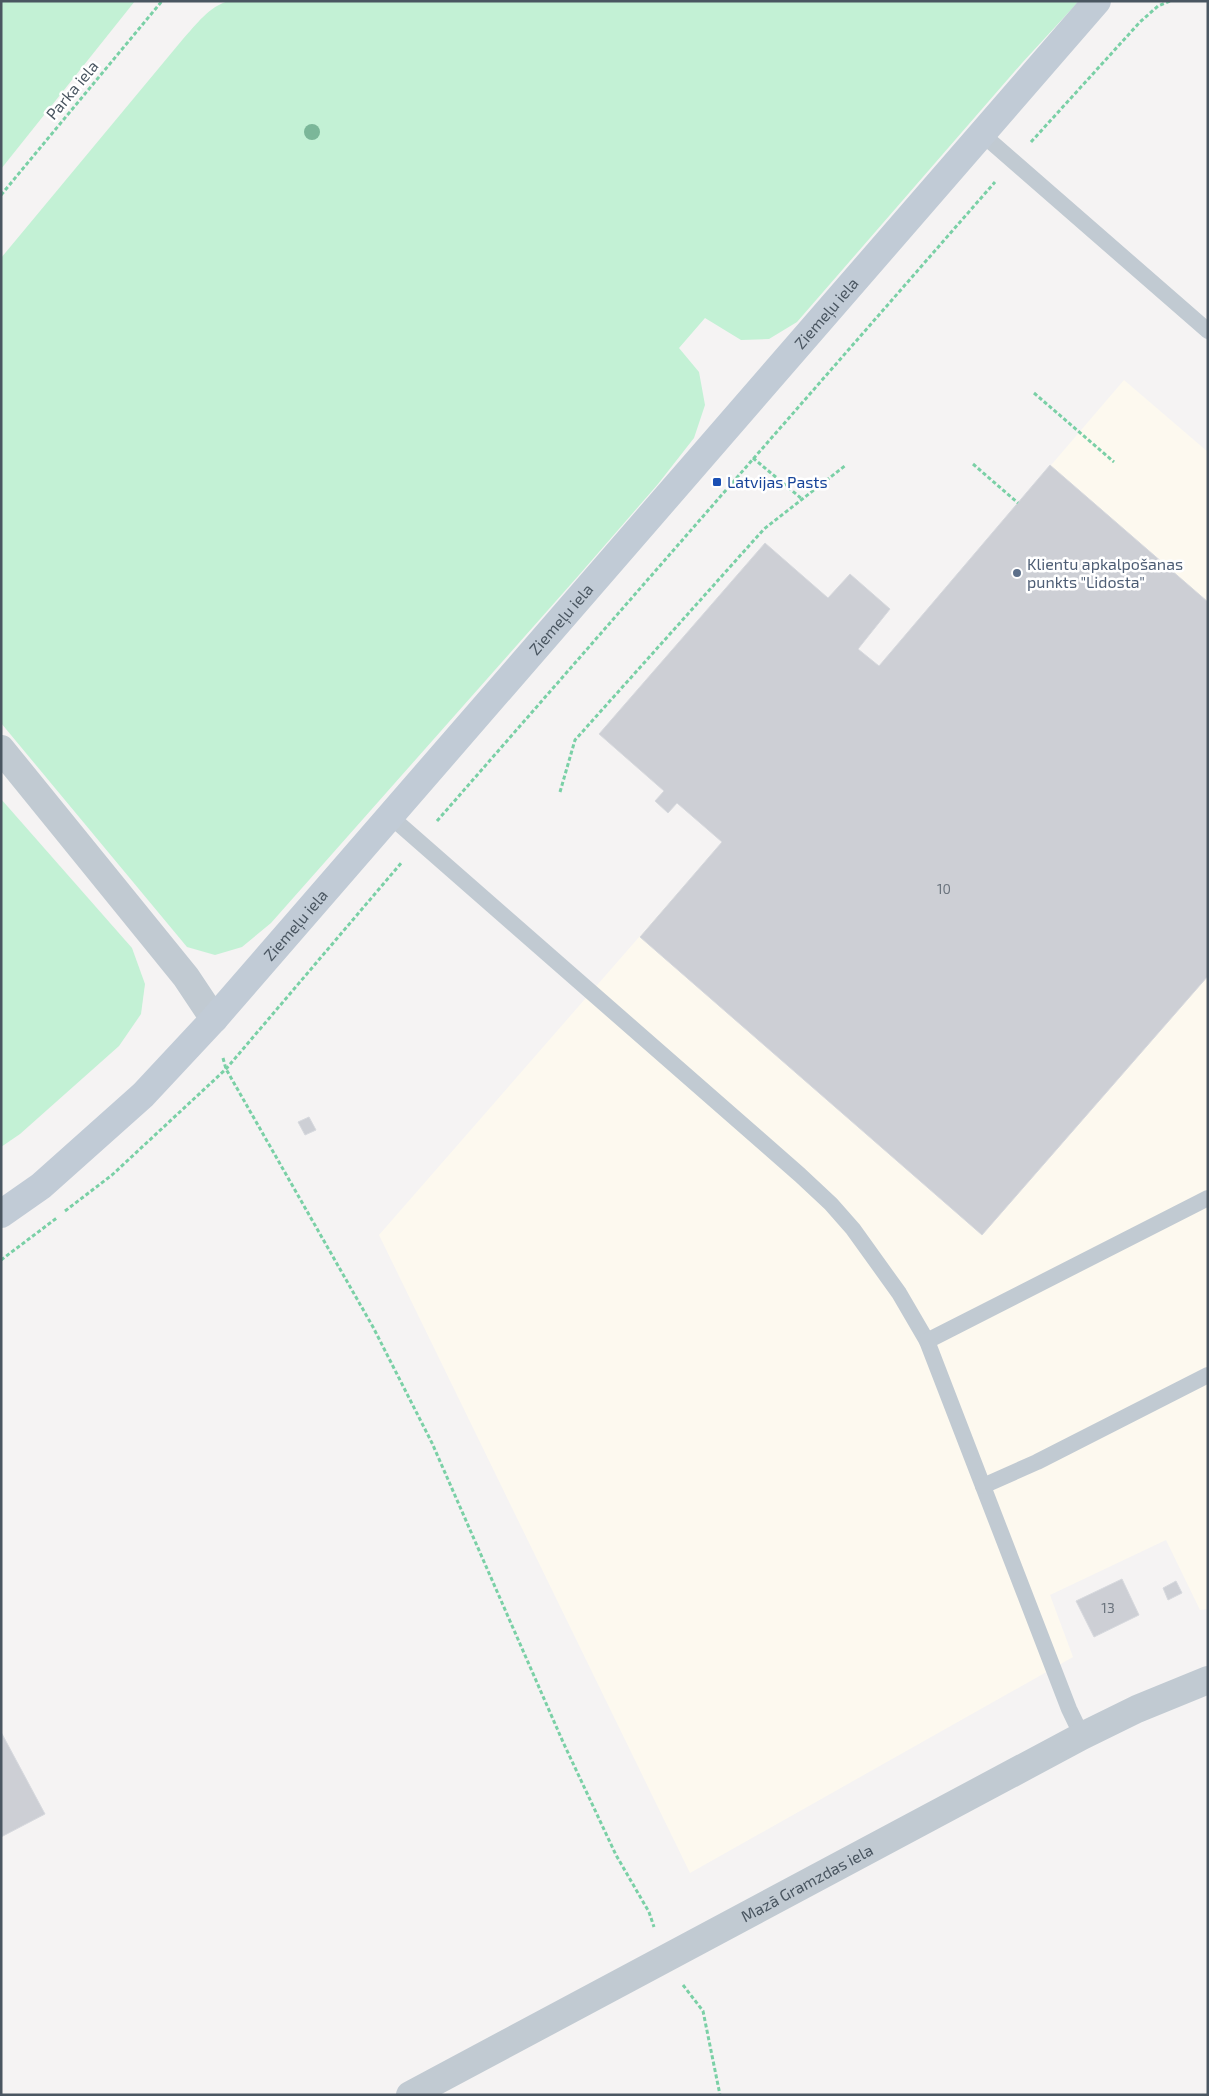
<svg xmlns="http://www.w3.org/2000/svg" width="1209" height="2096" font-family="'Exo 2',sans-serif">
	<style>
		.commercial { fill: #fdf9ef }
		.green { fill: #c3f1d5 }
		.building { fill: #cdcfd5; stroke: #d7d9de }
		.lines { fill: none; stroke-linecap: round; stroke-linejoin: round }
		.path { stroke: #7ad0a6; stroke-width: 3; stroke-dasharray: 4 2.5; stroke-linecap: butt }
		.lane { stroke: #c1cad2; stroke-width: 16 }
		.street { stroke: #c1cad2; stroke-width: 28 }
		.secondary { stroke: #c1cbd6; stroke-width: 28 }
		.tree { fill: #7bb799 }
		.transit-dot { fill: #1a4fb4; stroke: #fff; stroke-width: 2 }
		.service-dot { fill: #5c6f8a; stroke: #fff; stroke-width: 2 }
		.labels { text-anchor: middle; stroke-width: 5; stroke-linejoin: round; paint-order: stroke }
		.number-label { font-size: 14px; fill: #6b747e }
		.street-label { font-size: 16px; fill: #4a5661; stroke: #fff }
		.transit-label { font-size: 16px; fill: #164399; stroke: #fff; text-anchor: start }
		.service-label { font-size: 16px; fill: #4e5e75; stroke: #fff; text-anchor: start }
	</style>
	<rect width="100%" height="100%" fill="#f5f3f3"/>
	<!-- commercial -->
	<path class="commercial" d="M1124,380L1208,452V1609L1200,1610L1166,1540L1050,1595L1073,1657L690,1873L379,1235L722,842L677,803L668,813L655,801L664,791L599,734L765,543L828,598L850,574L890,609L858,649L879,666Z"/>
	<!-- green -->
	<g class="green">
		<path d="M1,1H135L1,169Z"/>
		<path d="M229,1H1079L1022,63L797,322L769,339L741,340L705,318L679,348L699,372L705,405L694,438L658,484L579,575L271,923L242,947L215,955L187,947L1,723V258L183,39C196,25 209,6 229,1Z"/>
		<path d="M1,799L132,948L145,984L141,1014L119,1046L20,1134L1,1147Z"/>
	</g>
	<!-- building -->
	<g class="building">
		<path d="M1050,465L1208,602V976L982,1235L640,937L722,842L677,803L668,813L655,801L664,791L599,734L765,543L828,598L850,574L890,609L858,649L879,666Z"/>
		<path d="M309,1117L316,1130L305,1135L298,1122Z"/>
		<path d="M1122,1579L1139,1615L1094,1637L1076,1601Z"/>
		<path d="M1176,1581L1182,1593L1168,1600L1163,1588Z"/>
		<path d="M1,1732L45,1814L1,1837Z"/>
	</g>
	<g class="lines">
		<!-- path -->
		<g class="path">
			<path d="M1031,142L1140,22L1158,6L1170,1"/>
			<path d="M1,195L162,1"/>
			<path d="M1034,393L1114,462"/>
			<path d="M753,458L802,499"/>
			<path d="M973,464L1018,503"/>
			<path d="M560,792L575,740L764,529L846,465"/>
			<path d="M437,821L995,182"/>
			<path d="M223,1058L226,1069L373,1327L432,1443L563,1742L616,1855L649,1912L654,1927"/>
			<path d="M65,1211L112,1175L226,1069L402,862"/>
			<path d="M1,1260L58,1217"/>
			<path d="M683,1985L703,2011L720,2095"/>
		</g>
		<!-- lane -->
		<g class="lane">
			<path d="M982,134L1208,331"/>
			<path d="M390,816L800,1175L831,1204L853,1229L899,1293L927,1341L1069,1709L1082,1736"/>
			<path d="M927,1341L1208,1198"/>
			<path d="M983,1486L1037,1462L1208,1375"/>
		</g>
		<!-- street -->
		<g class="street">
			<path d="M1,749L186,977L214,1019"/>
			<path id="s1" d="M410,2095L1082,1736L1137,1709L1208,1680"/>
		</g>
		<!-- secondary -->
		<path class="secondary" id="s2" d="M1,1214L41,1186L143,1095L214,1019L1097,1"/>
	</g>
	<!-- trees -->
	<circle class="tree" cx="312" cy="132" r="8"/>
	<!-- markers -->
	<rect class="transit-dot" x="712" y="477" width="10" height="10" rx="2.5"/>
	<circle class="service-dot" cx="1017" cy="573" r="5"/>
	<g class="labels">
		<!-- number labels -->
		<g class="number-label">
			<text x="944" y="894">10</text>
			<text x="1108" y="1613">13</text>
		</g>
		<!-- street labels -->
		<g class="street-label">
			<text transform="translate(72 90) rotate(-50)" y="6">Parka iela</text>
			<text dy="6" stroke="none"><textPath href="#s2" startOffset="1224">Ziemeļu iela</textPath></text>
			<text dy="6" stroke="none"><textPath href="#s2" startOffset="819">Ziemeļu iela</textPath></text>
			<text dy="6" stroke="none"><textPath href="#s2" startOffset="414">Ziemeļu iela</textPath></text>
			<text dy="6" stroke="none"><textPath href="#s1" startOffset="450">Mazā Gramzdas iela</textPath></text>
		</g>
		<!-- transit labels -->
		<g class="transit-label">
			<text x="727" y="488">Latvijas Pasts</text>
		</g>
		<!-- service labels -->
		<g class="service-label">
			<text x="1027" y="570">Klientu apkalpošanas<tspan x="1027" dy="18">punkts "Lidosta"</tspan></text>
		</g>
	</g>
	<!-- border -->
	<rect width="1209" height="2096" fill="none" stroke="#4a5661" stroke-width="5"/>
</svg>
